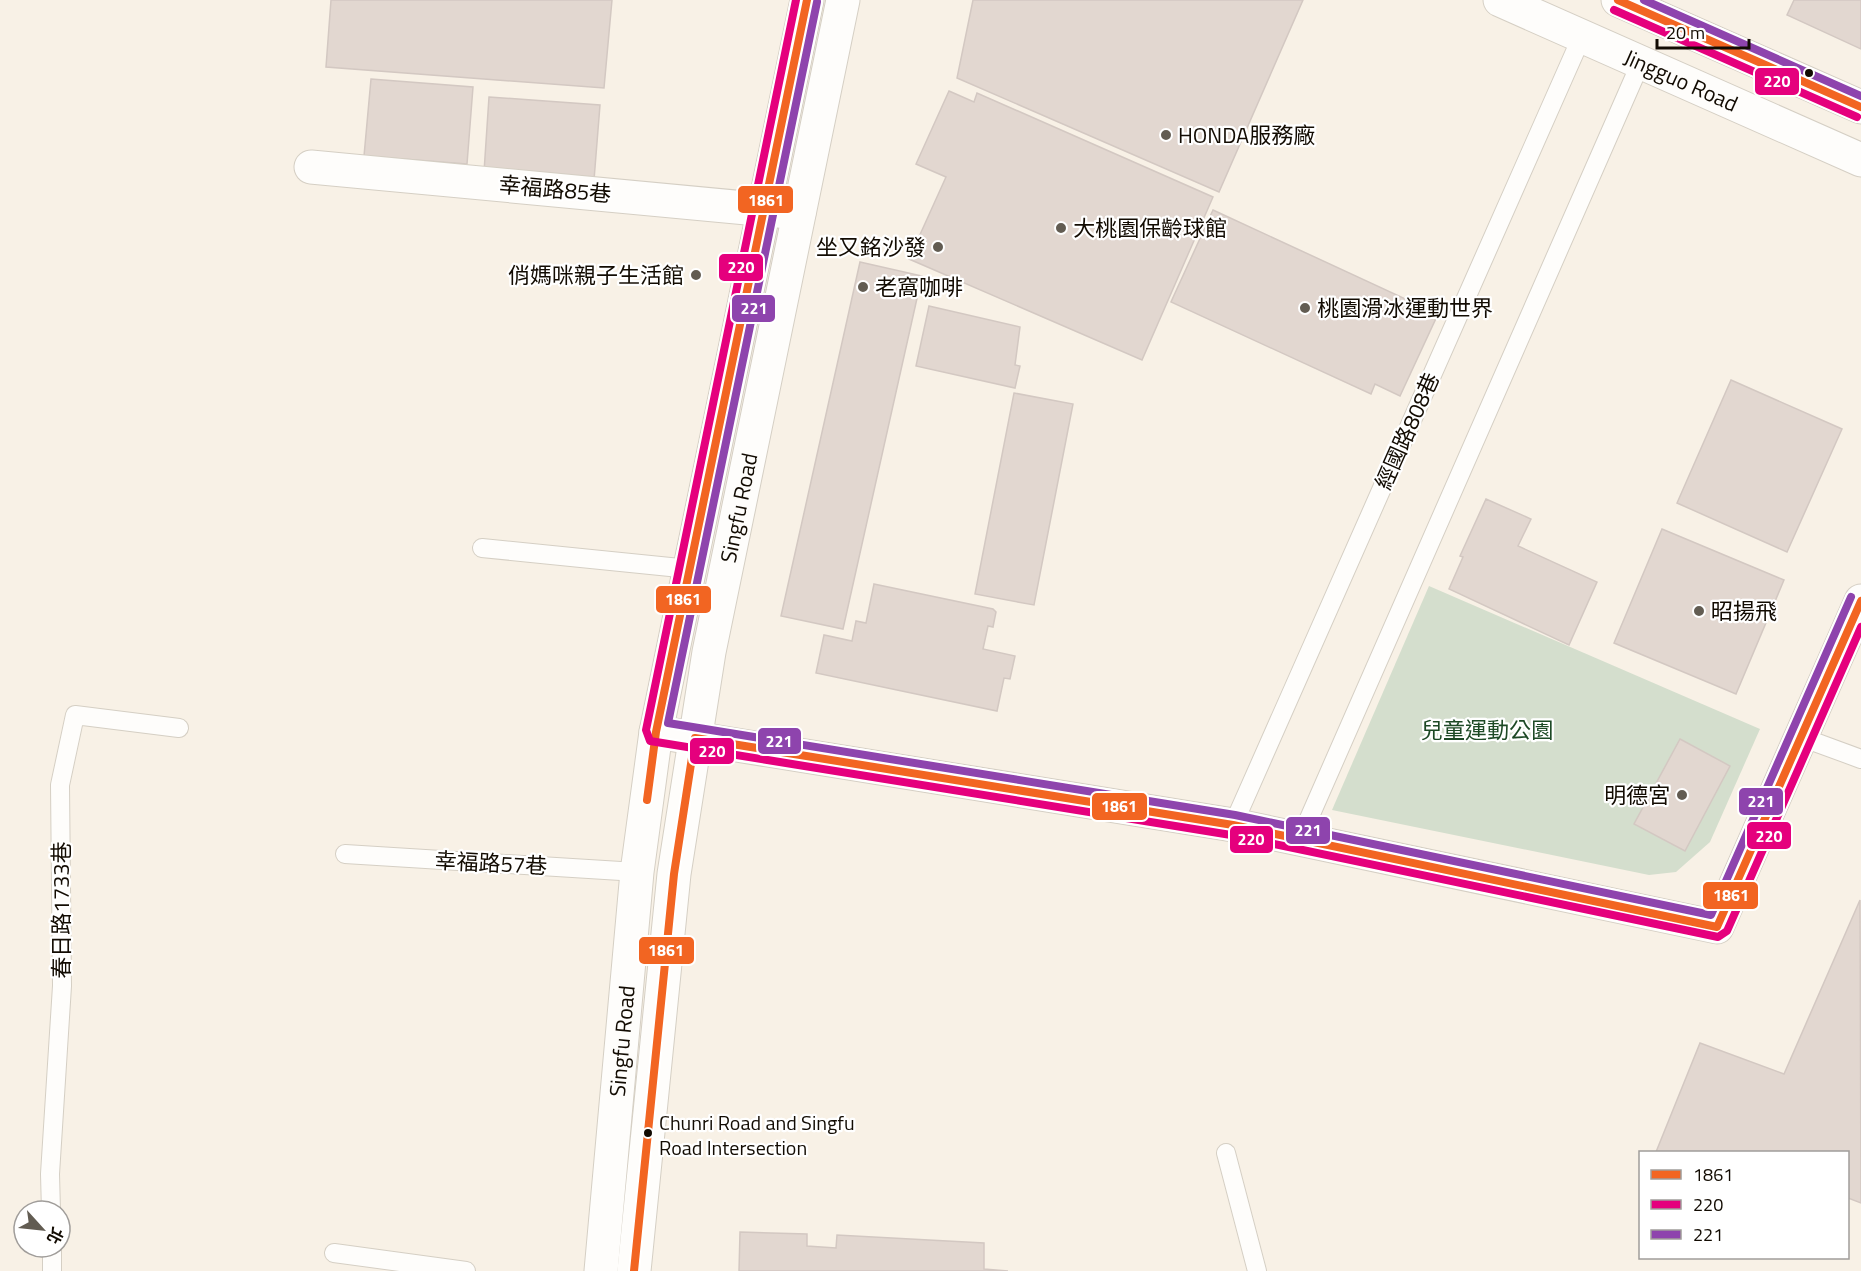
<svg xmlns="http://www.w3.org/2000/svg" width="1861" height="1271" font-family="'Titillium Web','Noto Sans TC',sans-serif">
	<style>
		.green { fill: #d4decd }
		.building { fill: #e2d7d0; stroke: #d3c8c2; stroke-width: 1.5 }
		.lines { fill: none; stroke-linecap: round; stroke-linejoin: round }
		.service-casing { stroke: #d5cfc4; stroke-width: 20 }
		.minor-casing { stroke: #d5cfc4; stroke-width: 35 }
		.tertiary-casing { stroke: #d5cfc4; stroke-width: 35 }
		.service { stroke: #fefdfb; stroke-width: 18 }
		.minor { stroke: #fefdfb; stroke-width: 33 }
		.tertiary { stroke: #fefdfb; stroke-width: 33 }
		.bus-1-casing { stroke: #fff; stroke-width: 12 }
		.bus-2-casing { stroke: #fff; stroke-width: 12 }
		.bus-3-casing { stroke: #fff; stroke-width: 12 }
		.bus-1 { stroke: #f26522; stroke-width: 8 }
		.bus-2 { stroke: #e5007d; stroke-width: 8 }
		.bus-3 { stroke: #8e44ad; stroke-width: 8 }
		.bus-dot { fill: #120b02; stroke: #fff; stroke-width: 2 }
		.poi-dot { fill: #625c52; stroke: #fff; stroke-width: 2 }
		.labels { text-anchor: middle; stroke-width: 4.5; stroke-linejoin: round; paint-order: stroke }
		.bus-label { font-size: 20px; fill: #120b02; stroke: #fff; text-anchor: start }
		.street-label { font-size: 22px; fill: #120b02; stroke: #fff }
		.poi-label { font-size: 22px; fill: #120b02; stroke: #fff; text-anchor: start }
		.park-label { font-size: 22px; fill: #1d4925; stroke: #fff }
		.line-badge { stroke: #fff; stroke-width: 2 }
		.badge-label { font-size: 16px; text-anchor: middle; font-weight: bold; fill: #fff }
	</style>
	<rect width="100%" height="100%" fill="#f8f1e6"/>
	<!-- green -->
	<path class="green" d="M1429,586L1760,729L1710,842L1676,872L1649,875L1332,810Z"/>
	<!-- building -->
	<g class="building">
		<path d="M331,0H612L604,88L326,67Z"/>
		<path d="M973,0H1303L1219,192L957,78Z"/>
		<path d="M1794,0H1861V49L1787,15Z"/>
		<path d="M371,79L473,87L467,164L364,156Z"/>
		<path d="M949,91L974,102L977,93L1213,197L1142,360L909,259L946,177L916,164Z"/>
		<path d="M489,97L600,105L594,180L484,172Z"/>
		<path d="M1213,210L1438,314L1400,396L1375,384L1371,394L1171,302Z"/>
		<path d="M860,262L922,276L843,629L781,616Z"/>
		<path d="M929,306L1020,327L1015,365L1020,366L1015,388L916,366Z"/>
		<path d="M1731,380L1842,429L1787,552L1677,503Z"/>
		<path d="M1014,393L1073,404L1034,605L975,594Z"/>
		<path d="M1486,499L1531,519L1518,546L1597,582L1569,645L1449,589L1463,557L1460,556Z"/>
		<path d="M1662,529L1784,580L1736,694L1614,643Z"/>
		<path d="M874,584L993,609L996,612L993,627L988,626L983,649L1015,656L1010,679L1004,678L997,711L816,673L824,635L852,641L856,621L866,623Z"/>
		<path d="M1680,739L1730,766L1685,851L1634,824Z"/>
		<path d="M1860,900L1861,1203L1848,1198V1152H1656L1700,1043L1784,1074Z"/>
		<path d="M740,1232L807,1234V1246L836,1248L837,1235L984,1243V1269L1008,1271H739Z"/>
	</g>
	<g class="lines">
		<defs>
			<g id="service">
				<path d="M482,548L690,569"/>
				<path d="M1801,737L1861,759"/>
				<path d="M1233,825L1582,36"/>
				<path d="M1300,839L1641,62"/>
				<path d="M345,854L637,872"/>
				<path d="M1226,1153L1257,1271"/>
				<path d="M51,1211L50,1174L62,986L60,785L75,715L179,728"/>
				<path d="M52,1247V1271"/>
				<path d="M334,1253L466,1271"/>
			</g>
			<g id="minor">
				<path d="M311,167L799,213"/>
				<path d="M656,732L1233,825L1717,927L1861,601"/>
			</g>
			<g id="tertiary">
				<path id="s1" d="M1500,0L1861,160"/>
				<path d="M1618,0L1861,107"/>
				<path id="s2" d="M601,1271L637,872L656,732L807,0"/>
				<path id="s3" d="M634,1271L674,874L709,652L843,0"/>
			</g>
		</defs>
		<!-- service casing -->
		<use href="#service" class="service-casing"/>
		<!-- minor casing -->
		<use href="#minor" class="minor-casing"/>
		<!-- tertiary casing -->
		<use href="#tertiary" class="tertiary-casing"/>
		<!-- service -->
		<use href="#service" class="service"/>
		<!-- minor -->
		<use href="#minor" class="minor"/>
		<!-- tertiary -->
		<use href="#tertiary" class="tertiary"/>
		<defs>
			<g id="bus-1">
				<path d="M1618,0L1861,107"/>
				<path d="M647,800L656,732L807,0"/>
				<path d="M634,1271L674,874L695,738L1233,825L1717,927L1861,601"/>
			</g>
			<g id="bus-2">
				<path d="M796,0L646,730L650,741L1231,835L1718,937L1727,931L1861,627"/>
				<path d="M1614,10L1857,117"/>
			</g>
			<g id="bus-3">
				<path d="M1644,0L1861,96"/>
				<path d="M817,2L668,723L1235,815L1711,915L1851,597"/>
			</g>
		</defs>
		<!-- bus-1 casing -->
		<use href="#bus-1" class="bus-1-casing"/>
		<!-- bus-2 casing -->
		<use href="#bus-2" class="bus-2-casing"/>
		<!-- bus-3 casing -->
		<use href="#bus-3" class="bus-3-casing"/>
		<!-- bus-1 -->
		<use href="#bus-1" class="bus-1"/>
		<!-- bus-2 -->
		<use href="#bus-2" class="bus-2"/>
		<!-- bus-3 -->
		<use href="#bus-3" class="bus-3"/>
	</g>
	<!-- markers -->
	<g class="bus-dot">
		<circle cx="1809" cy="73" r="5"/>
		<circle cx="648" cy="1133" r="5"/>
	</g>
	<g class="poi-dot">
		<circle cx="1166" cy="135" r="6"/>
		<circle cx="1061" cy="228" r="6"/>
		<circle cx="938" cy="247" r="6"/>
		<circle cx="696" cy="275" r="6"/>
		<circle cx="863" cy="287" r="6"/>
		<circle cx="1305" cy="308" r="6"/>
		<circle cx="1699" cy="611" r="6"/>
		<circle cx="1682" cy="795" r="6"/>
	</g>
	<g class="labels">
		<!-- bus labels -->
		<g class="bus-label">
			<text x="659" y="1130">Chunri Road and Singfu<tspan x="659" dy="25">Road Intersection</tspan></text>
		</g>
		<!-- street labels -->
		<g class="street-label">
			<text dy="8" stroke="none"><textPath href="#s1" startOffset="198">Jingguo Road</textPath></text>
			<text transform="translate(555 189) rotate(5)" y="8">幸福路85巷</text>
			<text transform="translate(1407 431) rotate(-66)" y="8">經國路808巷</text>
			<text dy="8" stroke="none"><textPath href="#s3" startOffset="771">Singfu Road</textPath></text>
			<text transform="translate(491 863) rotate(3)" y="8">幸福路57巷</text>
			<text transform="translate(61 910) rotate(-90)" y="8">春日路1733巷</text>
			<text dy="8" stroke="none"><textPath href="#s2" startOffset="231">Singfu Road</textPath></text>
		</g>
		<!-- poi labels -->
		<g class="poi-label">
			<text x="1178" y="143">HONDA服務廠</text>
			<text x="1073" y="236">大桃園保齡球館</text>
			<text x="926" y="255" text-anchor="end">坐又銘沙發</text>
			<text x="684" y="283" text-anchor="end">俏媽咪親子生活館</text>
			<text x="875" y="295">老窩咖啡</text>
			<text x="1317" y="316">桃園滑冰運動世界</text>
			<text x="1711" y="619">昭揚飛</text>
			<text x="1670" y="803" text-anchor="end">明德宮</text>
		</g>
		<!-- park labels -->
		<g class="park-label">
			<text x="1487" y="738">兒童運動公園</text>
		</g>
	</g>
	<g class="line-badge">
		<rect x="1754" y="67" width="46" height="29" rx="6" fill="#e5007d"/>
		<rect x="737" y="185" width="57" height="29" rx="6" fill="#f26522"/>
		<rect x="718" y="253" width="46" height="29" rx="6" fill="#e5007d"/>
		<rect x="731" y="294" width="45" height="29" rx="6" fill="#8e44ad"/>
		<rect x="655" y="585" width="57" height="29" rx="6" fill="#f26522"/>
		<rect x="757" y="727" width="45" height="28" rx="6" fill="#8e44ad"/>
		<rect x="689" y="737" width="46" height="28" rx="6" fill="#e5007d"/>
		<rect x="1738" y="787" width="46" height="29" rx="6" fill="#8e44ad"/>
		<rect x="1091" y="792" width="57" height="29" rx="6" fill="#f26522"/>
		<rect x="1285" y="816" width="46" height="29" rx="6" fill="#8e44ad"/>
		<rect x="1746" y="821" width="46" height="29" rx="6" fill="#e5007d"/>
		<rect x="1229" y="825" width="45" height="29" rx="6" fill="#e5007d"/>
		<rect x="1702" y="881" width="57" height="29" rx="6" fill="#f26522"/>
		<rect x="638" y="936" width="57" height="29" rx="6" fill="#f26522"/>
	</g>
	<g class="badge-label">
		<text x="1777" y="87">220</text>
		<text x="766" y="206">1861</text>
		<text x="741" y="273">220</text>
		<text x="754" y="314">221</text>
		<text x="683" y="605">1861</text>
		<text x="779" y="747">221</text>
		<text x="712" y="757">220</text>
		<text x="1761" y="807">221</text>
		<text x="1119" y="812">1861</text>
		<text x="1308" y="836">221</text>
		<text x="1769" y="842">220</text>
		<text x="1251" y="845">220</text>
		<text x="1731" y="901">1861</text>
		<text x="666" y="956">1861</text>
	</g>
	<!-- legend -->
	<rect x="1639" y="1151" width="210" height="108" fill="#ffffff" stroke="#a09d9a" stroke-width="1.5"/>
	<rect x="1651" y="1170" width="30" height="9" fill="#f26522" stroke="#a09d9a" stroke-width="1.5"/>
	<text x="1693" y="1181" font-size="18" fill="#120b02">1861</text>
	<rect x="1651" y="1200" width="30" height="9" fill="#e5007d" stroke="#a09d9a" stroke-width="1.5"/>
	<text x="1693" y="1211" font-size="18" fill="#120b02">220</text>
	<rect x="1651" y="1230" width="30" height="9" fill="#8e44ad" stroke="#a09d9a" stroke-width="1.5"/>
	<text x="1693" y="1241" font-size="18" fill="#120b02">221</text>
	<!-- north arrow -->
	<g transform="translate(42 1229) rotate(117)"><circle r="28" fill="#ffffff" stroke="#a09d9a" stroke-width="1.5"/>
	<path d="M0-4.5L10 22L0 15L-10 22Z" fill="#625c52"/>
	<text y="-9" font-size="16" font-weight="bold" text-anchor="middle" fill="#120b02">北</text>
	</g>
	<!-- scale -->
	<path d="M1657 39v9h92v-9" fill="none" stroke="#120b02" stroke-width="3"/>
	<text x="1666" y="39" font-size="18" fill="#120b02" stroke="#ffffff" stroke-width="4.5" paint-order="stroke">20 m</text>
</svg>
